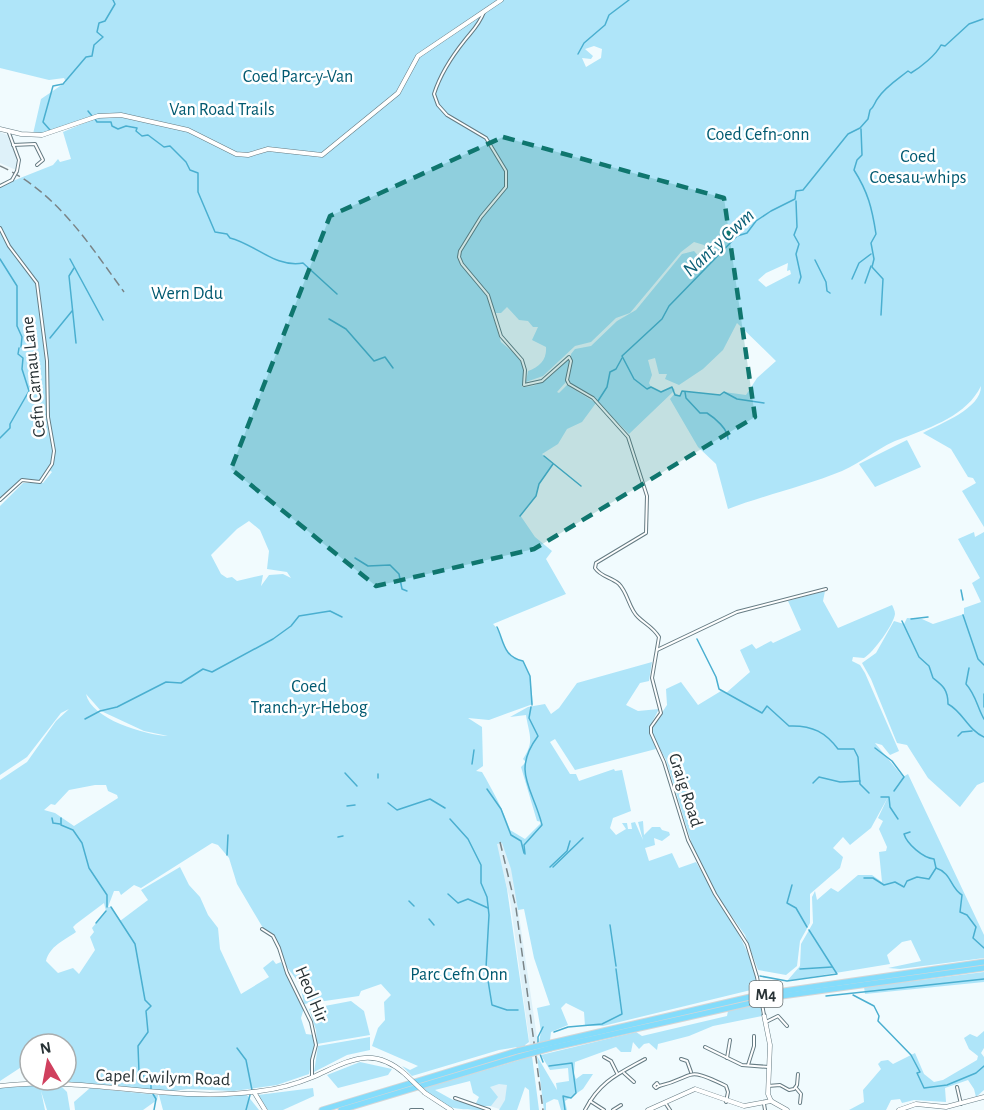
<svg xmlns="http://www.w3.org/2000/svg" width="984" height="1110" font-family="'Alegreya Sans',sans-serif">
	<style>
		.built { fill: #def1f9 }
		.green { fill: #afe5f9; fill-rule: evenodd }
		.lines { fill: none; stroke-linecap: round; stroke-linejoin: round }
		.stream { stroke: #4aafd0; stroke-width: 1.5 }
		.street-casing { stroke: #657b83; stroke-width: 4 }
		.secondary-casing { stroke: #657b83; stroke-width: 5 }
		.highway-casing { stroke: #d4d6d7; stroke-width: 7 }
		.street { stroke: #fff; stroke-width: 2 }
		.secondary { stroke: #fff; stroke-width: 4 }
		.highway { stroke: #84dcfb; stroke-width: 5 }
		.rail { stroke: #7a8487; stroke-width: 1.5; stroke-dasharray: 9 4.5; stroke-linecap: butt }
		.street-bridge-casing { stroke: #657b83; stroke-width: 4; stroke-linecap: butt }
		.secondary-bridge-casing { stroke: #657b83; stroke-width: 5; stroke-linecap: butt }
		.highway-bridge-casing { stroke: #d4d6d7; stroke-width: 7; stroke-linecap: butt }
		.street-bridge { stroke: #fff; stroke-width: 2 }
		.secondary-bridge { stroke: #fff; stroke-width: 4 }
		.highway-bridge { stroke: #84dcfb; stroke-width: 5 }
		.marked { fill: #0f766e; fill-opacity: 0.2; stroke: #0f766e; stroke-width: 4.5; stroke-dasharray: 12 8; stroke-linejoin: round }
		.labels { text-anchor: middle; stroke-width: 5; stroke-linejoin: round; paint-order: stroke }
		.shield { fill: #fff; stroke: #687072; stroke-width: 1.5 }
		.shield-label { font-size: 16px; font-weight: bold; fill: #283235 }
		.park-label { font-size: 18px; fill: #005970; stroke: #fff }
		.street-label { font-size: 18px; fill: #283235; stroke: #fff }
		.water-label { font-size: 20px; font-style: italic; fill: #0d6077; stroke: #fff }
	</style>
	<rect width="100%" height="100%" fill="#f1fbfe"/>
	<!-- built -->
	<g class="built">
		<path d="M0,132L7,135L16,156L18,166L16,170L0,163Z"/>
		<path d="M502,842L512,870L516,895L538,1044L530,1046L510,900L496,844Z"/>
		<path d="M485,1083H510L503,1110L479,1103Z"/>
	</g>
	<!-- green -->
	<g class="green">
		<path d="M0,0H984V527L962,491L976,483L973,478L968,477L951,449L923,433C941,423 981,409 981,386C967,415 932,427 903,438C881,445 863,462 842,471C805,486 765,495 728,509L716,464L698,447L670,399L675,393L680,396L682,391L720,395L724,392L746,395L757,378L776,361L737,323L723,350L703,369L679,385L665,379L667,374H659L655,358L648,360L652,375L649,383L651,387L660,392L672,387L675,390L629,434L590,394L569,384L571,354L575,349L591,346L617,321L636,310L682,254L694,251L702,260L710,254L704,245L694,242L681,252L630,313L616,318L591,342L575,346L543,376L526,382L528,371C540,367 547,359 546,347L532,340L538,327H533L528,321L519,320L507,307L501,313H492L501,342L521,359L525,372L522,387C542,388 557,371 568,358L570,362L566,382L557,392L559,393L567,385L596,403L582,422L567,429L558,444L542,454L553,464L539,484L536,496L520,515L535,537L552,551L546,559L566,594L493,624C506,636 498,656 523,661L530,676L533,704L489,720L468,718L482,727L483,766L476,771L482,772C493,791 503,809 510,830L525,839L542,822L537,821L521,767L526,762L523,759C535,741 529,735 526,715L510,717L528,707L545,704L551,714L559,708L577,683L652,662L649,681L640,683L626,705L638,711L659,709L649,728L656,749L575,770L555,739L550,742L570,774H576L579,781L614,769L615,771L622,770L631,811L613,818L610,828L616,835L626,829L622,823H627L628,829H632L631,823L635,822L643,840L638,822L643,821L644,835L652,827H660L662,830L669,832L670,835L662,841L654,838L655,845L645,848L649,861L672,853L679,868L696,862C710,887 764,964 755,989L603,1026H585L584,1012L566,1003L561,1008L568,1025L551,1032L550,1040L539,1043L541,1031L537,1008L550,1005L534,958L524,909L518,910L511,869L502,843L497,844L507,889L529,1042L525,1045L527,1057L532,1056L539,1110H530L529,1090L525,1087L517,1110H499L505,1100L507,1085L499,1084L490,1087L498,1097L491,1106H482L486,1110C460,1110 441,1110 423,1088L519,1060L517,1047L499,1050L412,1076L402,1066L410,1070L418,1066L372,1046L378,1028L385,1020L384,1002L391,995L381,984L361,991L359,996L304,1004L300,984L286,966L274,935L263,928L237,884L229,858L218,845L212,843L141,888L134,885L121,895L119,891H114L108,907H111L120,921L148,900L141,890L180,867L189,885L200,897L208,915L218,928L220,949L241,994L269,977L263,968L273,960L276,964L281,962L304,1008L301,1018L306,1034L314,1035L315,1045L309,1074L277,1085L234,1091L188,1089L166,1092L110,1085L34,1082L33,1080H66V1044H29L24,1055L26,1064L0,1081V780L27,762L56,721L69,709L61,713L27,757L0,775V506L23,483H43L52,472L49,470L40,482L22,480L0,500V186L53,165L58,159L60,162L71,159L63,132L103,115L55,132L33,134L41,99L66,82L64,78L49,80L0,68ZM594,46L602,49L601,58L586,67L582,58L591,59L593,56L585,49ZM788,263L787,271L790,270L791,274L766,287L758,280L766,273ZM249,521L260,530L269,551L267,569L287,572L291,578L283,574L269,575L261,586L263,575L237,581L232,577L227,578L221,574L211,555L237,529ZM86,694L101,711L144,731L168,736C145,735 91,719 86,694ZM95,785H106L108,791L117,795L118,798L74,826L55,813L44,810L51,804L55,805L69,790ZM104,903L106,911L92,928L94,932L90,937L95,950L79,974L73,968L58,973L46,961C50,946 63,941 76,932L73,927L76,924ZM470,1081L473,1093L479,1097L475,1105L453,1100L435,1090Z"/>
		<path d="M907,440L921,467L875,487L859,464Z"/>
		<path d="M974,532L975,537L984,532V782L977,785L960,807L928,778L907,745L897,743L871,679L862,663L876,653L894,621L904,624L907,618L922,619L933,624L964,614V608L981,602L972,583L980,578L958,539Z"/>
		<path d="M825,591L823,601L838,628L892,605C893,607 895,611 895,614C894,624 873,653 864,658L853,657L852,661L860,665L865,673L899,751L890,755L882,745L875,743L903,777L908,774L984,935V958L900,969L888,968L921,961L911,940L902,942L887,955L890,964L787,981L800,966L801,944L813,923L812,897L815,891L817,900L831,888L838,892L858,875H872L882,882L879,852L886,851L887,847L879,829L883,821L878,818L888,797L871,828L850,845L843,837L833,848L843,857L840,868L810,894V923L800,941L797,966L786,975L758,970L745,935L718,897L693,848L666,760L653,736V726L667,705L666,689L681,682L698,705L721,691L726,693L750,672L740,650L752,644L756,649L771,641L773,643L801,630L788,601Z"/>
		<path d="M984,972V982L865,994L864,987Z"/>
		<path d="M351,1001L364,1011L370,1035L317,1044L316,1030L309,1009Z"/>
		<path d="M760,1004L762,1016L713,1026L689,1036L658,1044L657,1050L649,1043L644,1044L639,1049L633,1042L631,1052H621L616,1047L575,1062L574,1074L576,1079L583,1074H593L583,1089L565,1101L567,1110H561L558,1100L554,1099L546,1103V1110H544L537,1056L557,1090L556,1083L569,1081L568,1068L550,1070L541,1055L636,1032L642,1036L727,1016L728,1011Z"/>
		<path d="M984,1031V1048L981,1053L984,1057V1090L976,1097L974,1089L968,1080L945,1088L946,1102L914,1100L902,1103L900,1099L891,1100L886,1110H849L864,1102L863,1090L881,1069L878,1064L881,1061L888,1060L893,1064L915,1053L924,1074L934,1082L943,1080L977,1060L978,1056L969,1049L964,1038L970,1034L977,1037Z"/>
		<path d="M370,1037V1050L347,1055L314,1072L318,1046Z"/>
		<path d="M360,1062L392,1069L388,1075L338,1088L327,1075Z"/>
		<path d="M42,1085L62,1087L67,1092L70,1110H47L41,1091L45,1110H0V1088Z"/>
		<path d="M90,1088L158,1095L157,1100L143,1110H75L74,1102Z"/>
		<path d="M313,1088L314,1096L283,1110H268L258,1095Z"/>
		<path d="M159,1095H247L259,1110H163Z"/>
	</g>
	<g class="lines">
		<!-- stream -->
		<g class="stream">
			<path d="M578,54L584,43L605,25L609,15L629,0"/>
			<path d="M88,111L92,116"/>
			<path d="M95,119L97,122H111L112,126L118,129L126,126L137,128L136,131L142,136L148,135L164,147L170,146L186,162L190,170L198,173V192L215,232L227,234L230,238C255,244 275,268 303,263L337,294"/>
			<path d="M861,129L862,155L857,160L854,170C868,192 872,208 876,234L871,243L874,259L872,267L883,279L881,315"/>
			<path d="M50,130L43,122L53,86L63,84L86,57L92,56L94,45L103,37L97,32L99,23L105,21L115,4L113,0"/>
			<path d="M796,201L797,227L794,235L799,244L796,254L801,277L799,283"/>
			<path d="M0,259L17,286V326L22,337L21,347"/>
			<path d="M70,259L103,320"/>
			<path d="M815,260L826,282L827,291L830,293"/>
			<path d="M74,268L69,276L76,343"/>
			<path d="M852,279L859,263L871,254"/>
			<path d="M865,283L871,266"/>
			<path d="M329,319L346,329L374,361L385,357L393,368"/>
			<path d="M50,338L72,311"/>
			<path d="M685,392L686,398L700,413H707C715,418 728,429 728,439"/>
			<path d="M598,401L607,387L610,372L616,369L622,358"/>
			<path d="M764,403L737,399L724,392L720,395L682,391L680,396L675,395L672,387L661,392L651,387L647,389L634,379L622,356L662,319L669,306L737,236L747,233L756,221L771,211L795,199L796,191L803,190L848,134L860,128L868,119L870,110C875,106 874,103 878,98C885,87 898,79 908,71L911,73C921,67 936,55 941,45L945,46L969,24L983,19"/>
			<path d="M0,438L10,428V424L29,391L22,369L23,358L18,354L19,348"/>
			<path d="M544,456L581,486"/>
			<path d="M520,516L536,496L539,484L553,464"/>
			<path d="M355,558L368,566L390,565L399,574L402,589L407,591"/>
			<path d="M961,590L963,600"/>
			<path d="M963,615L978,659L984,665"/>
			<path d="M911,619L928,617"/>
			<path d="M902,621L919,657L929,666L933,678C942,685 948,689 948,704C963,712 968,730 984,737"/>
			<path d="M497,627C504,641 503,657 523,661L530,676L532,705"/>
			<path d="M697,639L716,677L719,689L762,713L767,706L789,726C813,725 826,733 838,749H854L858,757L860,784L869,793"/>
			<path d="M969,668L966,684C976,695 977,707 984,719"/>
			<path d="M984,694V707"/>
			<path d="M85,719L100,711L117,707L166,682L181,683L203,669L212,672L273,639L291,626L299,616L330,611L342,617"/>
			<path d="M958,736L962,732L972,731"/>
			<path d="M875,748L892,761L904,777L894,791"/>
			<path d="M472,764L474,750"/>
			<path d="M345,773L357,786"/>
			<path d="M378,774V778"/>
			<path d="M813,783L819,777L840,782L860,781"/>
			<path d="M487,789L501,809L511,835L521,841L524,853"/>
			<path d="M881,797H889L890,807L898,819"/>
			<path d="M388,803L397,810L430,799L445,808"/>
			<path d="M347,806L355,805"/>
			<path d="M52,818L53,823L60,824"/>
			<path d="M61,818V825L73,830L82,843L89,868L107,895V907"/>
			<path d="M450,819L468,839L481,865V883L487,897L489,915L486,968L492,1005L507,1010H518"/>
			<path d="M910,832L904,834C907,844 923,858 934,859L936,868C952,873 950,888 962,895L960,912L967,915L976,927L973,938L984,948"/>
			<path d="M338,837L343,836"/>
			<path d="M525,854L524,845L542,825C533,788 511,772 538,736L529,718L531,707"/>
			<path d="M227,855L228,835"/>
			<path d="M550,867L567,851L570,841"/>
			<path d="M553,867L583,838"/>
			<path d="M864,878H873L884,885L895,882L904,887L907,881L917,877L929,879L936,868"/>
			<path d="M792,885L787,903L796,908L807,927"/>
			<path d="M448,894L458,903L468,899L488,908"/>
			<path d="M409,901L414,906"/>
			<path d="M111,907L135,944L145,1000L151,1006L146,1011L148,1032L138,1046L139,1072L151,1082V1090"/>
			<path d="M429,919L434,925"/>
			<path d="M96,923L106,911"/>
			<path d="M610,925L616,966"/>
			<path d="M800,969L832,967"/>
			<path d="M760,976L787,981L837,974L809,930"/>
			<path d="M853,995L874,1006L879,1016L878,1021L911,1055L920,1072L917,1073L924,1088L947,1085L976,1073L984,1066"/>
			<path d="M826,996L984,979"/>
			<path d="M554,1032L568,1027L602,1024L622,1014L616,969"/>
			<path d="M538,1043V1037L543,1027"/>
			<path d="M237,1048L246,1060L252,1090"/>
			<path d="M540,1054L543,1062"/>
			<path d="M549,1066L572,1063L576,1093L571,1098L563,1096L565,1110"/>
			<path d="M153,1094L156,1099L154,1110"/>
			<path d="M246,1110L250,1095"/>
		</g>
		<defs>
			<g id="street">
				<path d="M484,12C479,25 473,30 465,40C453,55 440,75 434,94L438,105L447,115L486,138L506,171V187L481,217L460,251L459,257L462,264L488,295L501,336L522,360L525,370L524,385L542,381L569,357L571,361L567,380L569,384L593,398L628,437L647,496L646,533L596,563L595,568C601,577 611,577 619,584C628,593 629,609 638,617C645,624 653,627 659,637L652,678L661,713L651,727V733L664,762L688,840L715,894L747,944L757,977"/>
				<path d="M9,133L19,160L17,171"/>
				<path d="M13,145L35,144L43,160L37,165"/>
				<path d="M0,186L12,180"/>
				<path d="M0,228L9,246L37,283L47,361L48,417L54,451L52,464L40,482L22,480L0,500"/>
				<path d="M657,650L737,612L826,589"/>
				<path d="M262,929L273,936L279,948L287,973L311,1022L316,1045L312,1060V1077"/>
				<path d="M766,1022L778,1016L787,1026"/>
				<path d="M705,1047L742,1065L769,1067"/>
				<path d="M604,1057L611,1061L617,1073"/>
				<path d="M727,1058L730,1040"/>
				<path d="M681,1059L687,1061L691,1072"/>
				<path d="M748,1065L754,1046V1036"/>
				<path d="M624,1073L634,1082"/>
				<path d="M657,1083L659,1086L656,1088L654,1086Z"/>
				<path d="M659,1086C697,1077 683,1065 726,1086L728,1092L726,1102"/>
				<path d="M768,1086L780,1085L789,1090L794,1089L797,1085L798,1074"/>
				<path d="M957,1087L961,1104"/>
				<path d="M796,1088L801,1094L800,1103"/>
				<path d="M455,1098L489,1110"/>
				<path d="M590,1101L604,1110"/>
				<path d="M666,1104L670,1110"/>
				<path d="M764,1104L765,1110"/>
				<path d="M411,1110H422"/>
				<path d="M585,1110C600,1081 618,1074 645,1059"/>
				<path d="M613,1110L621,1105"/>
			</g>
			<g id="secondary">
				<path d="M0,129L21,134L42,135L98,116L121,115L188,130L236,154L248,155L268,149L322,155L398,93L418,56L501,0"/>
				<path d="M764,1015L770,1045L768,1094L771,1101"/>
				<path d="M0,1086C86,1075 173,1104 260,1091C278,1089 296,1084 313,1077C347,1062 371,1044 405,1074"/>
				<path d="M254,1092L265,1110"/>
				<path d="M425,1093L451,1110"/>
				<path d="M771,1101L787,1110"/>
				<path d="M648,1110L695,1089L744,1106L771,1101"/>
				<path d="M899,1110L916,1104L946,1107L984,1097"/>
			</g>
			<g id="highway">
				<path d="M551,1043L763,994L984,962"/>
				<path d="M551,1048L782,996L984,968"/>
				<path d="M322,1110L517,1051"/>
				<path d="M341,1110L518,1057"/>
			</g>
		</defs>
		<!-- street casing -->
		<use href="#street" class="street-casing"/>
		<!-- secondary casing -->
		<use href="#secondary" class="secondary-casing"/>
		<!-- highway casing -->
		<use href="#highway" class="highway-casing"/>
		<!-- street -->
		<use href="#street" class="street"/>
		<!-- secondary -->
		<use href="#secondary" class="secondary"/>
		<!-- highway -->
		<use href="#highway" class="highway"/>
		<!-- rail -->
		<g class="rail">
			<path d="M0,166C56,191 89,244 124,292"/>
			<path d="M500,842L516,908L543,1110"/>
		</g>
		<defs>
			<g id="street-bridge">
				<path d="M12,180L17,171"/>
				<path d="M757,977L764,1015"/>
			</g>
			<path id="secondary-bridge" d="M405,1074L425,1093"/>
			<g id="highway-bridge">
				<path d="M517,1051L551,1043"/>
				<path d="M518,1057L551,1048"/>
			</g>
		</defs>
		<!-- street-bridge casing -->
		<use href="#street-bridge" class="street-bridge-casing"/>
		<!-- secondary-bridge casing -->
		<use href="#secondary-bridge" class="secondary-bridge-casing"/>
		<!-- highway-bridge casing -->
		<use href="#highway-bridge" class="highway-bridge-casing"/>
		<!-- street-bridge -->
		<use href="#street-bridge" class="street-bridge"/>
		<!-- secondary-bridge -->
		<use href="#secondary-bridge" class="secondary-bridge"/>
		<!-- highway-bridge -->
		<use href="#highway-bridge" class="highway-bridge"/>
	</g>
	<!-- marked area -->
	<path class="marked" d="M503,137L724,198L755,417L534,549L376,586L231,469L330,216Z"/>
	<g class="labels">
		<!-- shield labels -->
		<rect class="shield" x="749.5" y="981" width="33" height="26" rx="4.5"/>
		<g class="shield-label">
			<text x="766" y="1000">M4</text>
		</g>
		<!-- park labels -->
		<g class="park-label">
			<text x="298" y="82">Coed Parc-y-Van</text>
			<text x="222" y="115">Van Road Trails</text>
			<text x="758" y="140">Coed Cefn-onn</text>
			<text x="918" y="162">Coed<tspan x="918" dy="21">Coesau-whips</tspan></text>
			<text x="187" y="299">Wern Ddu</text>
			<text x="309" y="692">Coed<tspan x="309" dy="21">Tranch-yr-Hebog</tspan></text>
			<text x="459" y="980">Parc Cefn Onn</text>
		</g>
		<!-- street labels -->
		<g class="street-label">
			<text transform="translate(33 377) rotate(-96)" y="6">Cefn Carnau Lane</text>
			<text transform="translate(686 790) rotate(72)" y="6">Graig Road</text>
			<text transform="translate(312 994) rotate(67)" y="6">Heol Hir</text>
			<text transform="translate(163 1077) rotate(2)" y="6">Capel Gwilym Road</text>
		</g>
		<!-- water labels -->
		<g class="water-label">
			<text transform="translate(718 242) rotate(-43)" y="7">Nant y Cwm</text>
		</g>
	</g>
	<!-- north arrow -->
	<g transform="translate(48 1062) rotate(350)"><circle r="28" fill="#ffffff" stroke="#a9adae" stroke-width="1.5"/>
	<path d="M0-4.5L10 22L0 15L-10 22Z" fill="#d0405e"/>
	<text y="-9" font-size="16" font-weight="bold" text-anchor="middle" fill="#283235">N</text>
	</g>
</svg>
